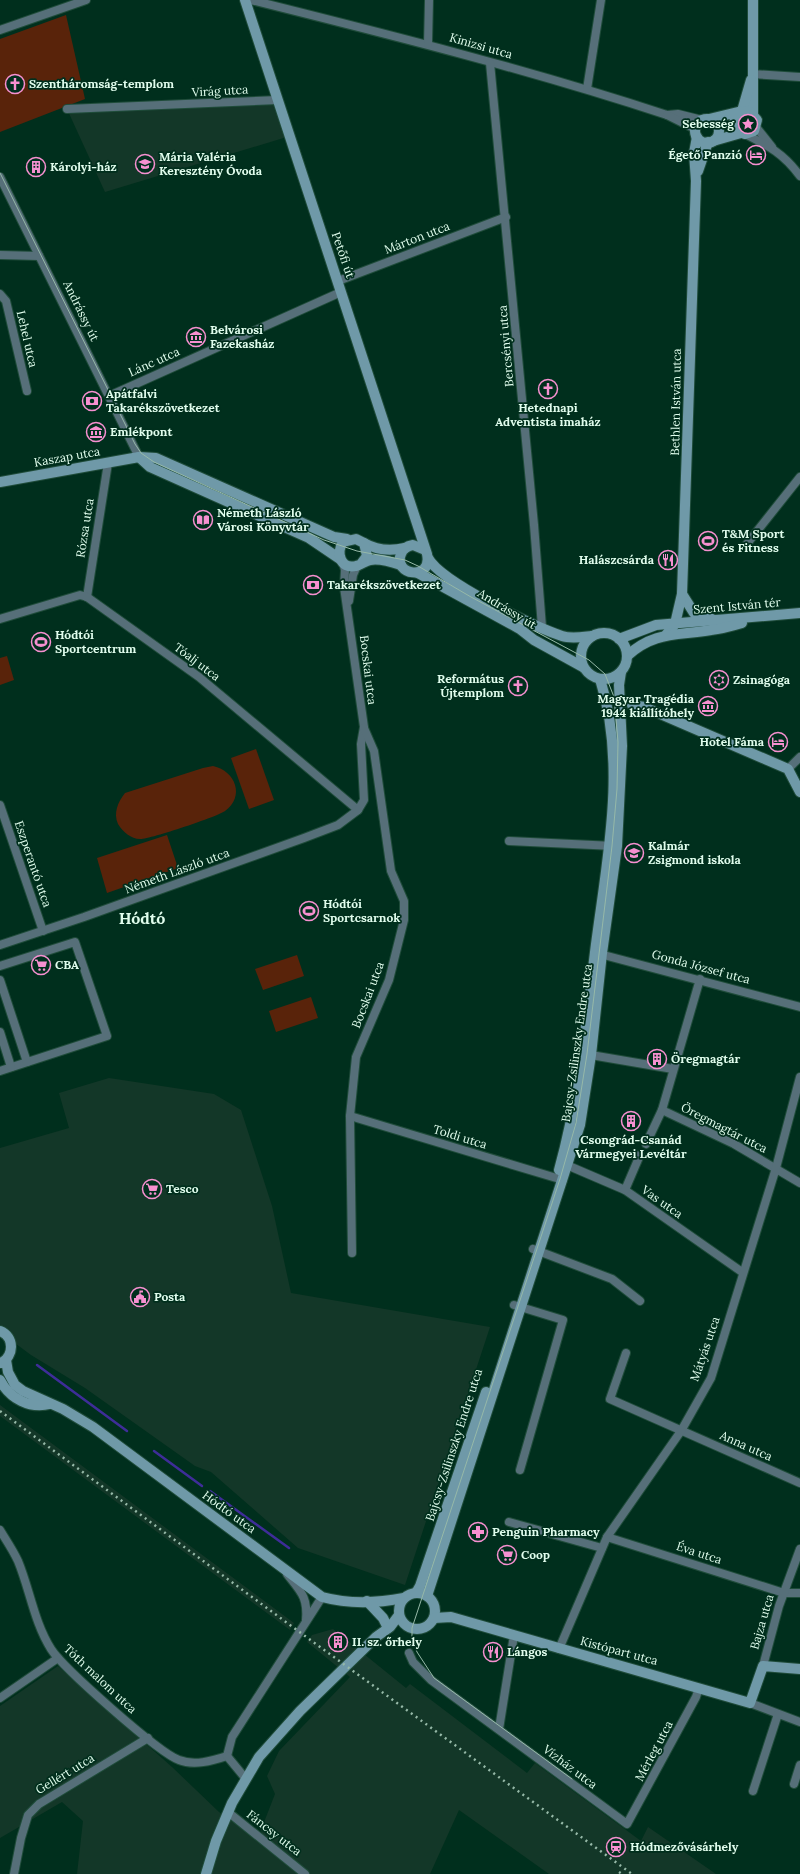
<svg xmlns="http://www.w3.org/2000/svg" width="800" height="1874" font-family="Lora,serif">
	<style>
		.built { fill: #133728 }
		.green { fill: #59230a }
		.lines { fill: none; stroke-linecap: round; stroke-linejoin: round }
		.stream { stroke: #3e2d99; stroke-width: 2.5 }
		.street-casing { stroke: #1f4c3a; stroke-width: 10 }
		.secondary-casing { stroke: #1f4c3a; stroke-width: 12 }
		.street { stroke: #566f79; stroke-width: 8 }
		.secondary { stroke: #6f99a8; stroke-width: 10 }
		.tram { stroke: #96b9a8; stroke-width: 1 }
		.rail { stroke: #96b9a8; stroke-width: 2.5; stroke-dasharray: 2 4; stroke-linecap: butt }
		.labels { text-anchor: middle; stroke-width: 3.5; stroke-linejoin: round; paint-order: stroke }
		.street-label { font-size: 12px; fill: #e0fded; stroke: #002f1d }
		.poi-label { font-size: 12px; font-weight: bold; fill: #e0fded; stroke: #002f1d; text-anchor: start }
		.district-label { font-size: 16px; font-weight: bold; fill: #e0fded; stroke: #002f1d }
	</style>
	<rect width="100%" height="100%" fill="#002f1d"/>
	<!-- built -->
	<g class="built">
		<path d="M278,100L290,136L105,192L67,109Z"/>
		<path d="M109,1078L214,1094L241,1110L272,1206L291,1293L490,1327L405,1585L298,1548L211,1472L195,1466L85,1388L31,1355L0,1332V1148L69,1128L59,1093Z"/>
		<path d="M0,1405L294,1623L290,1630L0,1416Z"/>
		<path d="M333,1629L406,1688L410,1684L527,1773L535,1763L641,1841L648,1827L716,1874H549L459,1810L430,1874H77L83,1821L62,1802L0,1838V1706L58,1666L172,1767L219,1812L266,1846L261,1830L275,1794L267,1776L279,1751L350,1677L307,1642L312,1635Z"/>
	</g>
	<!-- green -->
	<g class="green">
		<path d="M66,15L85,99L0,132V39Z"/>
		<path d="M7,656L14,680L0,685V658Z"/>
		<path d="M256,749L274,800L249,809L231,758Z"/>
		<path d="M213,766C236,771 245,797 225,811C219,816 148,840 140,839C131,839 123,832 118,824C113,813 118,802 125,793L203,768Z"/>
		<path d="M167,835L178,868L107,893L97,858Z"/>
		<path d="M297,955L304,976L263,990L255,969Z"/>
		<path d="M311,997L318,1018L276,1032L269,1011Z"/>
	</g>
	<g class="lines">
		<!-- stream -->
		<g class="stream">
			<path d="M37,1365L127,1431"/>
			<path d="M154,1451L202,1486"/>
			<path d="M210,1491L289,1548"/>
		</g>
		<defs>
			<g id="street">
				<path d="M251,0C391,35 530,70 667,115L678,114L702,120"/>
				<path d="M0,30L86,0"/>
				<path d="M428,44L429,0"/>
				<path d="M490,63L534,525L542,627"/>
				<path d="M752,74L800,77"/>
				<path d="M587,89L601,0"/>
				<path d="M67,109L278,100"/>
				<path d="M667,115L695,129"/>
				<path d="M756,127L772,147"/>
				<path d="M745,134C769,146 784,154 800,176"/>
				<path d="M0,177L139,457"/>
				<path d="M0,255L39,256"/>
				<path d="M338,281L506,217"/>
				<path d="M0,294L6,301L27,391"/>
				<path d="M109,396L341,292"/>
				<path d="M746,545L800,477"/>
				<path d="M87,597L108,463"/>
				<path d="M349,601L353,575L357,566"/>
				<path d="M0,619L80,595L87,597L199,677L358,810"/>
				<path d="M788,769L800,757"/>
				<path d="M0,805L43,931"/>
				<path d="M509,841L614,846"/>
				<path d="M0,945L84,917L304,838L338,825L358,810L364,800L361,744L364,727L344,587L345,570L343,563"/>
				<path d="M596,953L800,1007"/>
				<path d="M0,966L75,942L107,1036L0,1071"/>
				<path d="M0,980L27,1062"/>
				<path d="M0,1032L11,1067"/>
				<path d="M585,1054L673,1069"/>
				<path d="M662,1110L734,1144L800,1183"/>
				<path d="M350,1116L563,1180"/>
				<path d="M646,1144L662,1110L700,979"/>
				<path d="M562,1163L625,1190L742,1272"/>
				<path d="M625,1190L640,1155"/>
				<path d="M533,1249L612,1279L640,1301"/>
				<path d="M352,1253L350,1116L356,1057L389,980L404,920V901L391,871L374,751L364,728"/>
				<path d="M514,1305L563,1320L520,1470"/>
				<path d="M626,1353L610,1399L800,1483"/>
				<path d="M509,1522L602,1548"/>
				<path d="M0,1530C6,1540 13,1550 18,1561C30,1590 34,1622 51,1649C63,1668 159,1753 179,1760C194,1766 212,1761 227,1756"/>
				<path d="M607,1537L784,1593H800"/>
				<path d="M287,1574C301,1592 308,1597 306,1620"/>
				<path d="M559,1649L607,1537L681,1431L711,1378L776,1168L800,1077"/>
				<path d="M409,1653L413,1662L431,1680L627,1824L696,1697L699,1688"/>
				<path d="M763,1666L779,1606L800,1549"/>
				<path d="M0,1698L58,1658"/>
				<path d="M750,1703L800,1722"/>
				<path d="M499,1729L514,1635"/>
				<path d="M227,1756L232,1737L322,1597"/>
				<path d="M227,1756L246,1779"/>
				<path d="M794,1784L800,1765"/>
				<path d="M753,1791L778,1714"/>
				<path d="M228,1812L305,1874"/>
				<path d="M14,1874L21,1838L28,1815L39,1804L148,1738"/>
			</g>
			<g id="secondary">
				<path d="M245,0L427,554C433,582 392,575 401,554C403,548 407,546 413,545L425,550"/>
				<path d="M753,0V114"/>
				<path d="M742,111L751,80"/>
				<path d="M709,119L742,111L750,112L757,120L754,131L745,134L737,131L734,122L738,114"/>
				<circle cx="707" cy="131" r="12"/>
				<path d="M713,141L741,133"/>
				<path d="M698,171L708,142"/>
				<path d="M139,457L150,467L309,538L340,559"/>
				<path d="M0,482L139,457L156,458L334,537L347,539"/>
				<path d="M364,543C376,550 391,551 405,548"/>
				<path d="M428,558C441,582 534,627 562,636C571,639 582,637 592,636"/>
				<path d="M361,564L367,556L364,543L356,539L343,542C336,552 340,570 356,566C361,565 365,561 370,560C380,558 392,562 401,565"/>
				<path d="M418,573L520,629L534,640L583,667"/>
				<path d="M682,594L694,613L712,619"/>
				<circle cx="604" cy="656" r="23"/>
				<path d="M666,635L675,624L682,594L696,181L694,153L697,137"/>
				<path d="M619,639L656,625L800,613"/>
				<path d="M627,656C654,631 677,636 711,630C721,629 732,626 742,623"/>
				<path d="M632,705L644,707L788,769L800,792"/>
				<path d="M559,1170C579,1098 586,1026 595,952C606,864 628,767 600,679"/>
				<path d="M0,1331C15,1337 14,1356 1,1363"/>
				<path d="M6,1360L8,1372L15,1385L23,1391L63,1409L93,1427L322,1597C348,1604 378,1603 404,1598"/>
				<path d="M0,1380C10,1399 30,1409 50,1404"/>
				<path d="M416,1593L420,1586L486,1392"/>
				<circle cx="417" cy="1611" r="18"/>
				<path d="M427,1596L580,1125L591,1055L602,953L617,846L622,746L619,685L621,672"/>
				<path d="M367,1601L383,1618L388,1628"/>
				<path d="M434,1618L451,1617L750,1703L763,1666L800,1669"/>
				<path d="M206,1874L216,1841L232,1803L259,1757L300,1711L376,1637L390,1627L399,1615"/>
			</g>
		</defs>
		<!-- street casing -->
		<use href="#street" class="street-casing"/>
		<!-- secondary casing -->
		<use href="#secondary" class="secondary-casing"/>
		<!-- street -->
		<use href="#street" class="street"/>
		<!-- secondary -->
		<use href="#secondary" class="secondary"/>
		<!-- tram -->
		<path class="tram" d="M0,173L135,444L141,453L154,462L324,540L357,551L405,560L418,566L471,597L589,660L605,674L614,697L618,742L617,789L612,846L587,1054L576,1123L560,1179L412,1628V1639L417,1652L434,1678L572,1779"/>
		<!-- rail -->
		<g class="rail">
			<path d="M0,1411L294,1628L632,1874"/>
			<path d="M619,1872L622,1874"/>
		</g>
	</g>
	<!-- icons -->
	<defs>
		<symbol id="church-ring" viewBox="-11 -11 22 22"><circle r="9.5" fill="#002f1d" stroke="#f690d0" stroke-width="1.5"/><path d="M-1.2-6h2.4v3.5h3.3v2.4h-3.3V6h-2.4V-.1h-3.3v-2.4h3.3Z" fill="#f690d0"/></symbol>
		<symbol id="sight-ring" viewBox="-11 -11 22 22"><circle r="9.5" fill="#002f1d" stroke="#f690d0" stroke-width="1.5"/><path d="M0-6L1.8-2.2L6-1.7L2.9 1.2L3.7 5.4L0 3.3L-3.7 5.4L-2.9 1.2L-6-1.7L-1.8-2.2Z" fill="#f690d0"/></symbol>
		<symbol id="hotel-ring" viewBox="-11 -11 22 22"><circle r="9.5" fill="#002f1d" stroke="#f690d0" stroke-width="1.5"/><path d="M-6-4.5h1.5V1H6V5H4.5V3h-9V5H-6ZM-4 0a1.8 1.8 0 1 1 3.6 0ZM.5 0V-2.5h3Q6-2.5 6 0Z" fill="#f690d0"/></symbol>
		<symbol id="school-ring" viewBox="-11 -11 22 22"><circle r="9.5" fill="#002f1d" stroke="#f690d0" stroke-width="1.5"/><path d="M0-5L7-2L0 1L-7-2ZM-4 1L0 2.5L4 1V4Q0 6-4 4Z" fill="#f690d0"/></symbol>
		<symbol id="building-ring" viewBox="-11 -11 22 22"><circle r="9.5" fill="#002f1d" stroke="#f690d0" stroke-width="1.5"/><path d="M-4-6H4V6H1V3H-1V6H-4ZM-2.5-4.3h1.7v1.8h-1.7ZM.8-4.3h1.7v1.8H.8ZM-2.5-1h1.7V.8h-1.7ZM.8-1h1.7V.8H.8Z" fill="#f690d0"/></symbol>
		<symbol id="museum-ring" viewBox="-11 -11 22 22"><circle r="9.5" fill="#002f1d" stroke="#f690d0" stroke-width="1.5"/><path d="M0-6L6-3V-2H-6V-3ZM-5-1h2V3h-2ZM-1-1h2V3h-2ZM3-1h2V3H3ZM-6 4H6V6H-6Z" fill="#f690d0"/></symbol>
		<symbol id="bank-ring" viewBox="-11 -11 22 22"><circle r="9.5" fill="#002f1d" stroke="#f690d0" stroke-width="1.5"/><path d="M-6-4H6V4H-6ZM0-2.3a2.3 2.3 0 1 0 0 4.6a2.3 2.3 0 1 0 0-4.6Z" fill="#f690d0"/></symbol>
		<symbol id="library-ring" viewBox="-11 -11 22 22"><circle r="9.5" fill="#002f1d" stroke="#f690d0" stroke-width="1.5"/><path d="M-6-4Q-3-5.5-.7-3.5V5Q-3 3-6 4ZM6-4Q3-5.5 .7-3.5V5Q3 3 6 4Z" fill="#f690d0"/></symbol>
		<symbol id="stadium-ring" viewBox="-11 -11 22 22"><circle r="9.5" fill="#002f1d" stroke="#f690d0" stroke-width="1.5"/><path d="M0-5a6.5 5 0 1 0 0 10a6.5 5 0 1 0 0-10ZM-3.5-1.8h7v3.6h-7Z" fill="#f690d0"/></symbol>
		<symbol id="restaurant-ring" viewBox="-11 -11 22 22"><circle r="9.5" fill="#002f1d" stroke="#f690d0" stroke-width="1.5"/><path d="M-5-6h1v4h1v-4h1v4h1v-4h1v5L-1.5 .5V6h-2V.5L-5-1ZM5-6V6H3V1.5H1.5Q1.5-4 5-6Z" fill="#f690d0"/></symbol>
		<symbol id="synagogue-ring" viewBox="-11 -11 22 22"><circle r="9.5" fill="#002f1d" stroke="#f690d0" stroke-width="1.5"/><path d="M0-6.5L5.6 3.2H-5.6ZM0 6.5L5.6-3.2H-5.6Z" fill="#f690d0"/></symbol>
		<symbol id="supermarket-ring" viewBox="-11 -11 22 22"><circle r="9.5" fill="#002f1d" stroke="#f690d0" stroke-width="1.5"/><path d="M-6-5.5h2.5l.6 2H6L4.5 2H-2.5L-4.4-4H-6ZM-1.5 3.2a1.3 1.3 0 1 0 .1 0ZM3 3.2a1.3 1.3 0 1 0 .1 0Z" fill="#f690d0"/></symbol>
		<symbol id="civic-ring" viewBox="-11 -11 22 22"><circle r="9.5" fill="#002f1d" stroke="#f690d0" stroke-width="1.5"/><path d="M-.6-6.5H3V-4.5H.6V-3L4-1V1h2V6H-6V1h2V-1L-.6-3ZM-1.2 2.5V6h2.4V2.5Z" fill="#f690d0"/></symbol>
		<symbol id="pharmacy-ring" viewBox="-11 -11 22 22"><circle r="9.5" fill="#002f1d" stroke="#f690d0" stroke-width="1.5"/><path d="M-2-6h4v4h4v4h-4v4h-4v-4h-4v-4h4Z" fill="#f690d0"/></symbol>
		<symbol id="station-ring" viewBox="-11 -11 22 22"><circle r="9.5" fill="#002f1d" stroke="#f690d0" stroke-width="1.5"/><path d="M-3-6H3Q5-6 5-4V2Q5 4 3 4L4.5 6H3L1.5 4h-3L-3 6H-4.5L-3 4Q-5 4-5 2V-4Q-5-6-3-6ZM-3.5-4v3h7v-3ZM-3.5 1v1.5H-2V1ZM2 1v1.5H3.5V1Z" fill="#f690d0"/></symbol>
	</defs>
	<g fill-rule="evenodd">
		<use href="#church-ring" x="4" y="73" width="22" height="22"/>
		<use href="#sight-ring" x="737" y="113" width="22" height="22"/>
		<use href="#hotel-ring" x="745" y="144" width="22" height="22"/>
		<use href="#school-ring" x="134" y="153" width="22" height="22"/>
		<use href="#building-ring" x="25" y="156" width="22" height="22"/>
		<use href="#museum-ring" x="185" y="326" width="22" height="22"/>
		<use href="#church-ring" x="537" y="378" width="22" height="22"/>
		<use href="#bank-ring" x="81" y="390" width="22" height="22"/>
		<use href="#museum-ring" x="85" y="421" width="22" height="22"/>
		<use href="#library-ring" x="192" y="509" width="22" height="22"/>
		<use href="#stadium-ring" x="697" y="530" width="22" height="22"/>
		<use href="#restaurant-ring" x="657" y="549" width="22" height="22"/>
		<use href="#bank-ring" x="302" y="574" width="22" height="22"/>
		<use href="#stadium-ring" x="30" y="631" width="22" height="22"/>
		<use href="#synagogue-ring" x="708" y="669" width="22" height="22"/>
		<use href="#church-ring" x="507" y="675" width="22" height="22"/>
		<use href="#museum-ring" x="697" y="695" width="22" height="22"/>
		<use href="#hotel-ring" x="767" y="731" width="22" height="22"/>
		<use href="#school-ring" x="623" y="842" width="22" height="22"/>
		<use href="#stadium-ring" x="298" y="900" width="22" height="22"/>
		<use href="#supermarket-ring" x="30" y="954" width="22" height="22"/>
		<use href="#building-ring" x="646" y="1048" width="22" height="22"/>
		<use href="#building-ring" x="620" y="1110" width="22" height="22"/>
		<use href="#supermarket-ring" x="141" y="1178" width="22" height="22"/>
		<use href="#civic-ring" x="129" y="1286" width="22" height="22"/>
		<use href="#pharmacy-ring" x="467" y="1521" width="22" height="22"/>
		<use href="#supermarket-ring" x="496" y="1544" width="22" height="22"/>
		<use href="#building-ring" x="327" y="1631" width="22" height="22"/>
		<use href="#restaurant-ring" x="482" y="1641" width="22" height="22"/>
		<use href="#station-ring" x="605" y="1836" width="22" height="22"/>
	</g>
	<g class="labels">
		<!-- street labels -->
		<g class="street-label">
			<text transform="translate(481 46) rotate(16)" y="4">Kinizsi utca</text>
			<text transform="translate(220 91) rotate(-3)" y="4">Virág utca</text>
			<text transform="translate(417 238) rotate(-21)" y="4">Márton utca</text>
			<text transform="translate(343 255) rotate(71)" y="4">Petőfi út</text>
			<text transform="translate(81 311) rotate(64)" y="4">Andrássy út</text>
			<text transform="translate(27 339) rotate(77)" y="4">Lehel utca</text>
			<text transform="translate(506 346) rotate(-95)" y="4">Bercsényi utca</text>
			<text transform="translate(154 362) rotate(-24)" y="4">Lánc utca</text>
			<text transform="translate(676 402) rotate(-89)" y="4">Bethlen István utca</text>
			<text transform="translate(67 457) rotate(-10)" y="4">Kaszap utca</text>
			<text transform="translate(85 528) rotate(-81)" y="4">Rózsa utca</text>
			<text transform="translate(737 606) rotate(-5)" y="4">Szent István tér</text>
			<text transform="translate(507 609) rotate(31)" y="4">Andrássy út</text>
			<text transform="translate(197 662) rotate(37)" y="4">Tóalj utca</text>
			<text transform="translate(368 670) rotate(83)" y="4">Bocskai utca</text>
			<text transform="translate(33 864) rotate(71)" y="4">Eszperantó utca</text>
			<text transform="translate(177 871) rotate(-20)" y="4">Németh László utca</text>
			<text transform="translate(701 967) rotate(15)" y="4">Gonda József utca</text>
			<text transform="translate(368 995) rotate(-69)" y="4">Bocskai utca</text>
			<text transform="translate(577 1043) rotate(-82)" y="4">Bajcsy-Zsilinszky Endre utca</text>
			<text transform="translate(724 1128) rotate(27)" y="4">Öregmagtár utca</text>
			<text transform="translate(460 1137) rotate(17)" y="4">Toldi utca</text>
			<text transform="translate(662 1202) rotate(35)" y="4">Vas utca</text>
			<text transform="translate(705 1349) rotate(-71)" y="4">Mátyás utca</text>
			<text transform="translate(454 1445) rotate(-72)" y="4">Bajcsy-Zsilinszky Endre utca</text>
			<text transform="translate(746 1446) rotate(24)" y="4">Anna utca</text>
			<text transform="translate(229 1512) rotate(36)" y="4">Hódtó utca</text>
			<text transform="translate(699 1553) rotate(18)" y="4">Éva utca</text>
			<text transform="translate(762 1622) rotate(-74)" y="4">Bajza utca</text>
			<text transform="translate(619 1651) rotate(15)" y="4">Kistópart utca</text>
			<text transform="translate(100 1679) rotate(43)" y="4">Tóth malom utca</text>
			<text transform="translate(654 1751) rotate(-62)" y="4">Mérleg utca</text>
			<text transform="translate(570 1767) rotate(37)" y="4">Vízház utca</text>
			<text transform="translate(65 1774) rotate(-31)" y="4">Gellért utca</text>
			<text transform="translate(274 1833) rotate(38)" y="4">Fáncsy utca</text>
		</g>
		<!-- poi labels -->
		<g class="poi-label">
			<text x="29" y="88">Szentháromság-templom</text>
			<text x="734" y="128" text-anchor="end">Sebesség</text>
			<text x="742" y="159" text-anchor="end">Égető Panzió</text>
			<text x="159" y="161">Mária Valéria<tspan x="159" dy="14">Keresztény Óvoda</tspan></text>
			<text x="50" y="171">Károlyi-ház</text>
			<text x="210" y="334">Belvárosi<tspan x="210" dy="14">Fazekasház</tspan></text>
			<text x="106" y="398">Apátfalvi<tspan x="106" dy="14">Takarékszövetkezet</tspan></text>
			<text x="548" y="412" text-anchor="middle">Hetednapi<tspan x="548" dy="14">Adventista imaház</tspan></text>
			<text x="110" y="436">Emlékpont</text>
			<text x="217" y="517">Németh László<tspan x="217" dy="14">Városi Könyvtár</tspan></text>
			<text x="722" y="538">T&amp;M Sport<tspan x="722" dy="14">és Fitness</tspan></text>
			<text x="654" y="564" text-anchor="end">Halászcsárda</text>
			<text x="327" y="589">Takarékszövetkezet</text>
			<text x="55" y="639">Hódtói<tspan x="55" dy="14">Sportcentrum</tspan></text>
			<text x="504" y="683" text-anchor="end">Református<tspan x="504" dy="14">Újtemplom</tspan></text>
			<text x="733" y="684">Zsinagóga</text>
			<text x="694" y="703" text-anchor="end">Magyar Tragédia<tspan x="694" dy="14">1944 kiállítóhely</tspan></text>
			<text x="764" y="746" text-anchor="end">Hotel Fáma</text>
			<text x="648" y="850">Kalmár<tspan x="648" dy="14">Zsigmond iskola</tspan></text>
			<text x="323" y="908">Hódtói<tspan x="323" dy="14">Sportcsarnok</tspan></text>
			<text x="55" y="969">CBA</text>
			<text x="671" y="1063">Öregmagtár</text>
			<text x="631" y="1144" text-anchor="middle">Csongrád-Csanád<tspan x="631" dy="14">Vármegyei Levéltár</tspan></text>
			<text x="166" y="1193">Tesco</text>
			<text x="154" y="1301">Posta</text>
			<text x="492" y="1536">Penguin Pharmacy</text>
			<text x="521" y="1559">Coop</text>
			<text x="352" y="1646">II. sz. őrhely</text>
			<text x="507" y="1656">Lángos</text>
			<text x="630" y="1851">Hódmezővásárhely</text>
		</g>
		<!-- district labels -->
		<g class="district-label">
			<text x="142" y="924">Hódtó</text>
		</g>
	</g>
</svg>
